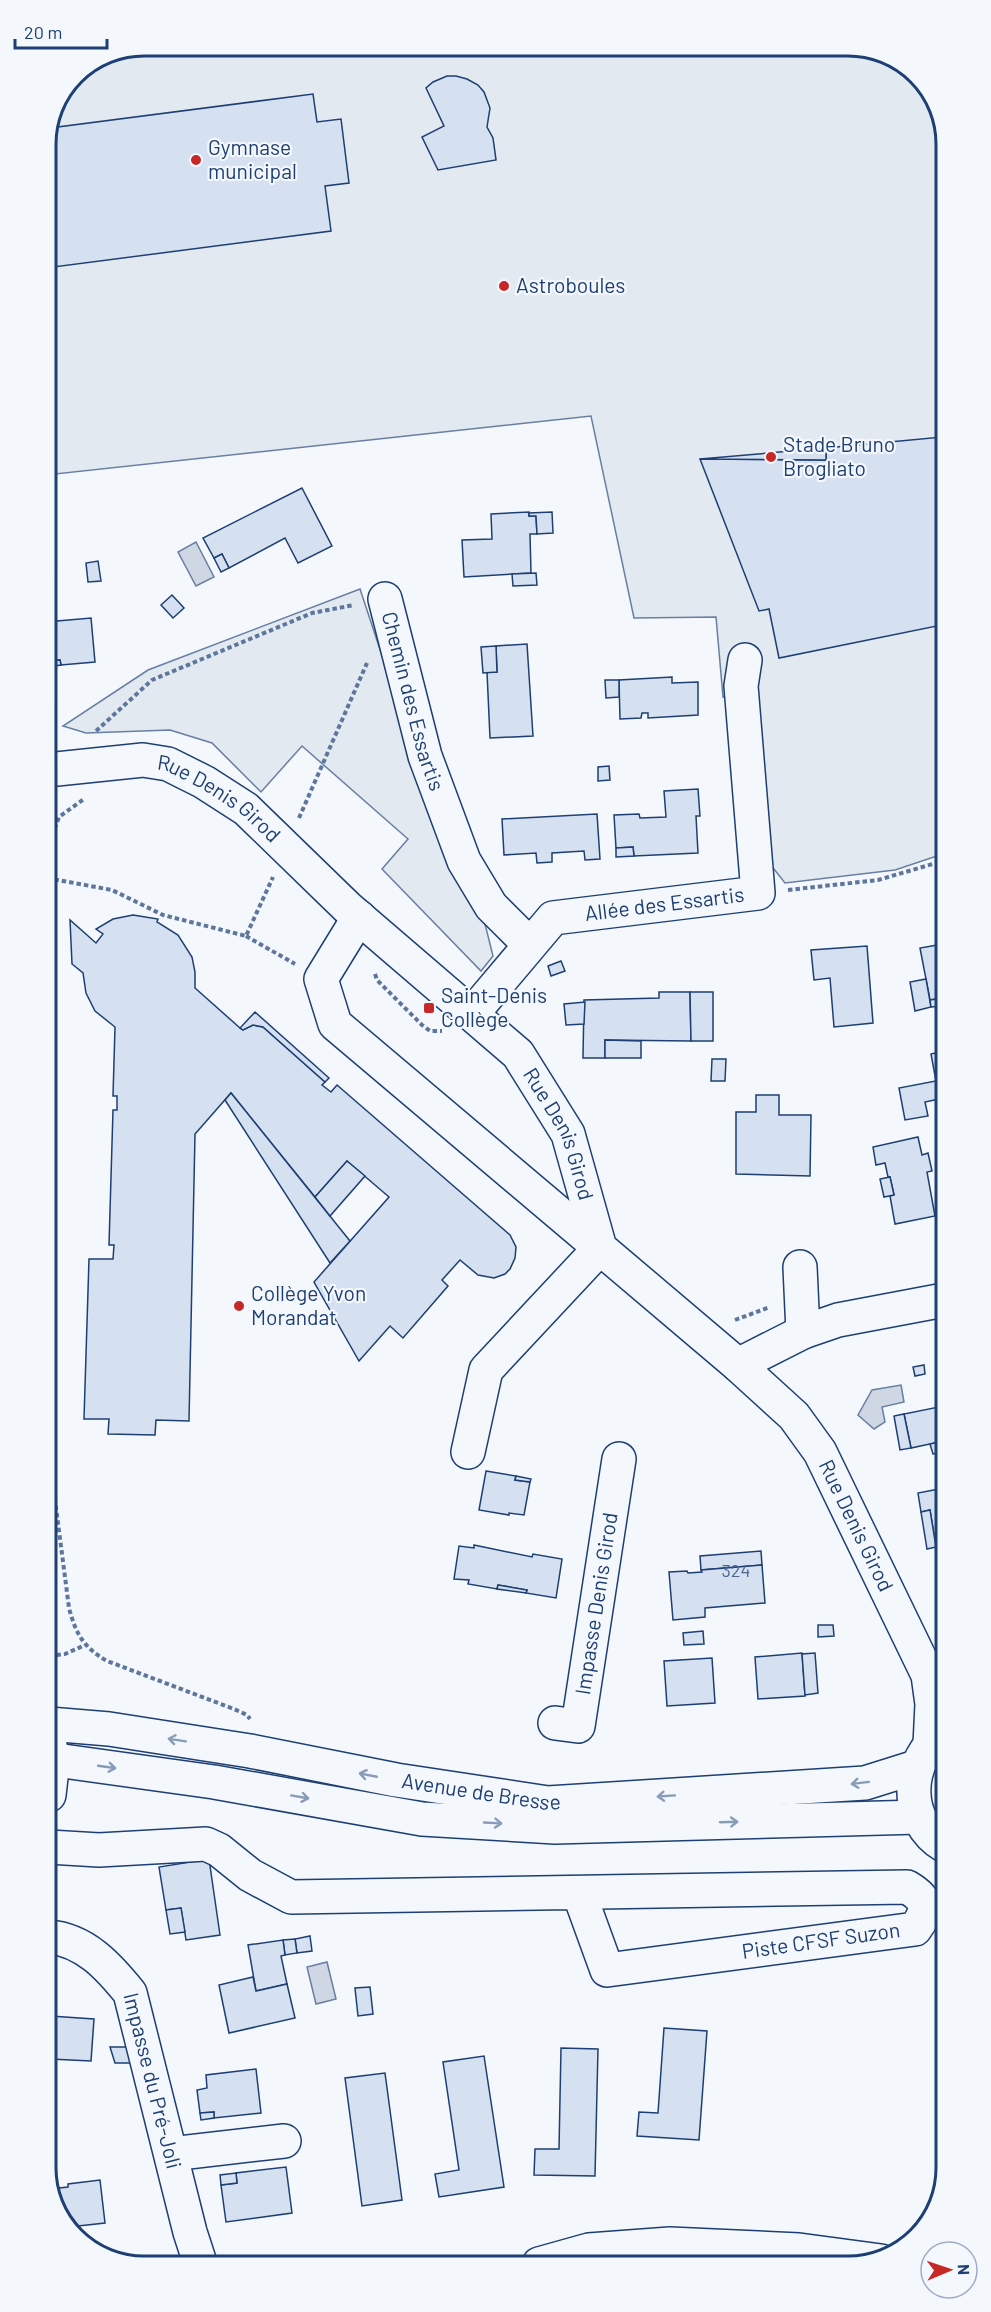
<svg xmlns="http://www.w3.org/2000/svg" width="991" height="2312" font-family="Barlow,sans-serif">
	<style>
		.green { fill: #e3e9f0; stroke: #687fa3; stroke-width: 1.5 }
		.water { fill: #cfd7e4; stroke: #687fa3; stroke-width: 1.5 }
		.building { fill: #d5e0f0; stroke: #1d3f73; stroke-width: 1.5 }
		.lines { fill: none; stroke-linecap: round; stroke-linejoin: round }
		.minor-casing { stroke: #1d3f73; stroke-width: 36 }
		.major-casing { stroke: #1d3f73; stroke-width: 36 }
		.path { stroke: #5e769c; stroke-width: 4; stroke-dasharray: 4.5 3; stroke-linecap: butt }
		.minor { stroke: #f4f7fb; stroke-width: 33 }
		.major { stroke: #f4f7fb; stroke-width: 33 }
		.oneway { stroke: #889bb7 }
		.poi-dot { fill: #c62828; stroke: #f4f7fb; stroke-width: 2 }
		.labels { text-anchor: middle; stroke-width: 4.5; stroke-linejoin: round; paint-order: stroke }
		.number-label { font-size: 18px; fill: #4b6792 }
		.poi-label { font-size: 21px; fill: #1d3f73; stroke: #f4f7fb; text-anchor: start }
		.street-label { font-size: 21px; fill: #1d3f73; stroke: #f4f7fb }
		.rim { fill: none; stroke: #1d3f73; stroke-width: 3 }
	</style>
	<rect width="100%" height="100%" fill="#f4f7fb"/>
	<!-- green -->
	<g class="green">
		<path d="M144,45H854L908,66L941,112L943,854L895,870L785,883L766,859L752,692L723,697L716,617L634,618L591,416L46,475L45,137L74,74Z"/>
		<path d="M360,589L433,810L482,912L493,956L481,971L382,869L408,839L302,746L261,792L212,743L170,730L86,733L63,726L148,670Z"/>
	</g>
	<!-- water -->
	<g class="water">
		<path d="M196,542L214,577L196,586L178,552Z"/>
		<path d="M901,1385L904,1402L882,1407L885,1422L874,1429L858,1415L872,1390Z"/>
		<path d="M327,1962L336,1999L316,2004L307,1967Z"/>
	</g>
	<!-- building -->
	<g class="building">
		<path d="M447,76H456L467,79L478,85L484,92L490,108L487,127L493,138L496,160L438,170L422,137L444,126L426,88L433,82Z"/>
		<path d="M313,94L317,122L341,119L349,183L325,186L331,231L46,268L45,137L50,128Z"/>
		<path d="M942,437V625L779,658L769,609L759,611L700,459L826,460V448Z"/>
		<path d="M826,448V460L700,459Z"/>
		<path d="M302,488L332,546L298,563L285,538L229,568L222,554L214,558L203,538Z"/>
		<path d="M529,512V516H536L537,534H530L531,573L464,577L462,540L492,539L491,514Z"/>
		<path d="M552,512L553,533L537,534L536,516H529V513Z"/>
		<path d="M222,554L229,568L221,572L214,558Z"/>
		<path d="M98,561L101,581L88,582L86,563Z"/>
		<path d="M536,573L537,585L513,586L512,574Z"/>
		<path d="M172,595L184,608L173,618L161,605Z"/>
		<path d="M91,618L95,662L61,665L60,660L46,661V622Z"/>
		<path d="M527,644L533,736L490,738L487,672H497L496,646Z"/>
		<path d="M496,646L497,672L483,673L481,647Z"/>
		<path d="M60,660L61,665L46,667V661Z"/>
		<path d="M672,677V683L698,682V715L648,718V713H642L641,718L620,719L619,680Z"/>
		<path d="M605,680H619V697L606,698Z"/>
		<path d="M609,766L610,780L598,781V767Z"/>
		<path d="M698,789L700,816H696L698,853L634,856L633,847L616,848L614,815L639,814L640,818L666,817L664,791Z"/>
		<path d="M597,814L600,859L585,860L584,851L552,853V862L537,863L536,853L504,855L502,819Z"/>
		<path d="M633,847L634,856L616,857V848Z"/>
		<path d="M133,915L158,919L157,922L178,935L192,957L195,972V988L240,1028L243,1030L253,1025L263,1027L325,1082L322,1085L331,1092L337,1085L510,1235L516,1247L515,1258L510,1269L505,1274L494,1278L478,1275L460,1260L442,1280L448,1286L403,1338L390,1326L359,1361L314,1282L389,1197L347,1161L315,1197L231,1093L195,1134L189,1421L156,1420L155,1435L108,1434L109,1419H84L89,1259H113L114,1245H109L113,1110H117V1096H113L115,1027L95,1011L86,993L83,973L72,964L70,920L96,943L103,934L96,929L113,919Z"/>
		<path d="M943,944V998L930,1000L920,948Z"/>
		<path d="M867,946L873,1023L834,1027L830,978L814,980L811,950Z"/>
		<path d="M561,961L565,971L551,976L548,966Z"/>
		<path d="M926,979L931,1007L915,1011L910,982Z"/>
		<path d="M659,992H690L691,1041L605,1040V1058H583L584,1000L659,998Z"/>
		<path d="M690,992H713V1041H691Z"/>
		<path d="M943,998V1006L931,1007L930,1000Z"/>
		<path d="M585,1002L584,1024L566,1025L564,1004Z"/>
		<path d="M255,1012L329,1078L325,1082L263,1027L253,1025L243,1030L240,1028Z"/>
		<path d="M605,1040L641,1041V1058H605Z"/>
		<path d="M943,1051V1133L941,1134L938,1114L942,1113L939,1099L925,1102L928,1116L905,1120L899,1088L936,1081L931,1054Z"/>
		<path d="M712,1059H726L725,1081H711Z"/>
		<path d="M231,1093L350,1241L330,1263L225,1100Z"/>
		<path d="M756,1095H779V1115H811L810,1176L736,1174V1112H756Z"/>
		<path d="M918,1137L922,1155L928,1153L932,1171L927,1172L935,1216L895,1224L890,1196L894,1195L890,1177H888L885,1163L876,1165L873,1147Z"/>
		<path d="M347,1161L365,1176L330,1216L315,1197Z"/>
		<path d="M890,1177L894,1195L884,1197L880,1179Z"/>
		<path d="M924,1365L925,1374L915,1376L913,1367Z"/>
		<path d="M944,1397V1441L911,1448L904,1414L939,1407L938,1398Z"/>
		<path d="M904,1414L911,1448L900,1450L894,1416Z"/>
		<path d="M944,1441V1452L933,1454L930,1444Z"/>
		<path d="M486,1471L516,1476L515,1480L530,1482L524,1515L509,1513V1515L479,1510Z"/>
		<path d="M516,1476L531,1479L530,1482L515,1480Z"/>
		<path d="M944,1488V1546L936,1547L930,1510L921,1512L918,1493Z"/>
		<path d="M930,1510L936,1547L927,1549L921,1512Z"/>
		<path d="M474,1545L532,1557L533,1554L562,1559L556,1598L526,1593L527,1590L498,1585L497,1589L468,1584L469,1580L454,1579L459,1546L474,1548Z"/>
		<path d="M761,1551L762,1565L701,1570L700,1556Z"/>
		<path d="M762,1565L765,1603L705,1608V1617L673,1620L669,1572L687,1571L688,1573L702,1572L701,1570Z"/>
		<path d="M498,1585L527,1590L526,1593L497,1589Z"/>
		<path d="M818,1625H833L834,1636L818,1637Z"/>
		<path d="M703,1631L704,1644L684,1645L683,1633Z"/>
		<path d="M802,1653L805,1696L758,1699L755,1657Z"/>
		<path d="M815,1653L818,1693L805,1695L802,1654Z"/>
		<path d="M712,1658L715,1703L667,1706L664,1661Z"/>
		<path d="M209,1859L220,1935L186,1940L181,1908L166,1910L159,1867Z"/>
		<path d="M181,1908L185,1932L170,1934L166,1910Z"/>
		<path d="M310,1936L312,1951L297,1953L295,1939Z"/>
		<path d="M295,1939L297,1953L285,1955L283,1940Z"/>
		<path d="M283,1940L285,1955L281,1956L287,1984L256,1991L248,1945Z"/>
		<path d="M253,1977L256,1991L287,1984L295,2018L229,2033L219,1985Z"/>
		<path d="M370,1987L373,2014L358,2016L355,1988Z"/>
		<path d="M50,2016L94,2019L91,2061L50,2059Z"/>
		<path d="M664,2028L707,2031L699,2140L637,2136L639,2112L658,2113Z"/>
		<path d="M110,2047H133L137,2063H115Z"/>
		<path d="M561,2048L598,2049L595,2176L534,2175L535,2149H559Z"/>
		<path d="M484,2056L504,2187L439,2197L435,2174L459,2170L443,2062Z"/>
		<path d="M256,2069L261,2113L214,2118V2112L200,2113L197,2090L207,2088L206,2075Z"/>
		<path d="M385,2073L402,2200L362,2206L345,2078Z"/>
		<path d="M214,2112V2118L201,2120L200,2113Z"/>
		<path d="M286,2167L292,2213L226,2222L221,2185L237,2183L236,2173Z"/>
		<path d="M236,2173L237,2183L221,2185L220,2175Z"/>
		<path d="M100,2180L105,2223L69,2227L50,2200V2189L68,2187V2184Z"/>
	</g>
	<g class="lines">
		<defs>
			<g id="minor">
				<path id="s1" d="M385,599L425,756L464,861L491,906L529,944"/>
				<path id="s2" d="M47,770L143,760L168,764L204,782L246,809L348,908L518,1054L568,1134L600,1248L738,1365L794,1416L820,1452L928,1675L932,1704L930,1745"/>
				<path d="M359,917L321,979L335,1024L600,1248L486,1370L468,1452"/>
				<path id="s3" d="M472,1014L553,918L758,893L741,686L745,660"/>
				<path d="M800,1267L803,1332"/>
				<path d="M738,1365L803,1332L838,1320L944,1300"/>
				<path id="s4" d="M555,1723L578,1726L619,1459"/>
				<path d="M49,1741L53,1760L49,1795"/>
				<path d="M49,1847L99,1850L206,1844L219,1850L250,1875L291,1897L907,1887C928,1899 930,1909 915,1929L607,1970L579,1893"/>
				<path id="s5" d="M49,1937C85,1940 109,1967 130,1993L190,2232L201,2266"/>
				<path d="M171,2154L284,2141"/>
				<path d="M539,2264L589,2250L670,2244L799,2250L881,2261"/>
			</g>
			<g id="major">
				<path id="s6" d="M49,1724L109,1729L250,1751L396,1780L548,1803L865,1783L916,1767"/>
				<path d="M945,1732C905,1758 902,1821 945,1846"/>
				<path d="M49,1759L214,1782L422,1819L555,1827L919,1817"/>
			</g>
		</defs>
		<!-- minor casing -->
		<use href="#minor" class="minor-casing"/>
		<!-- major casing -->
		<use href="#major" class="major-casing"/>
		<!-- path -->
		<g class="path">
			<path d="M96,731L152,680L312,613L354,605"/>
			<path d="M299,818L367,663"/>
			<path d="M47,850L59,817L84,799"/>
			<path d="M47,878L112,890L163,915L246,936L273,877"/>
			<path d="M788,890L878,880L943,861"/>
			<path d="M246,936L295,964"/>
			<path d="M375,974L377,980L422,1025L430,1031H442"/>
			<path d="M735,1320L770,1307"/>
			<path d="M48,1446L69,1608C76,1634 83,1647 107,1661L234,1709L247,1715L250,1719"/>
			<path d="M49,1656L65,1654L85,1645"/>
		</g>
		<!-- minor -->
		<use href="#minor" class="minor"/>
		<!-- major -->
		<use href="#major" class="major"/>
	</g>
	<!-- one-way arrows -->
	<defs><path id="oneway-shaft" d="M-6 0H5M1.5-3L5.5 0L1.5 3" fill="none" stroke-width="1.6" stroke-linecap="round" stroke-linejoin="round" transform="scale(1.5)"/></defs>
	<g class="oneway">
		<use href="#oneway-shaft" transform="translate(177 1740) rotate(-171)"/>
		<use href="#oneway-shaft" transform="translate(107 1767) rotate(8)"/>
		<use href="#oneway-shaft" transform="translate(368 1775) rotate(-169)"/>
		<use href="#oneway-shaft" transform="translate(860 1783) rotate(173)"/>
		<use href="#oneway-shaft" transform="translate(666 1796) rotate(176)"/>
		<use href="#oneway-shaft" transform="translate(300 1797) rotate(10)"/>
		<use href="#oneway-shaft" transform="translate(729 1822) rotate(-2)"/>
		<use href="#oneway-shaft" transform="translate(493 1823) rotate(3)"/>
	</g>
	<!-- markers -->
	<g class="poi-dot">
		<circle cx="196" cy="160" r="6"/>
		<circle cx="504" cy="286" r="6"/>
		<circle cx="771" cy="457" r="6"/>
		<rect x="423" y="1002" width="12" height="12" rx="3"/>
		<circle cx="239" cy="1306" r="6"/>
	</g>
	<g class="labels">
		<!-- number labels -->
		<g class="number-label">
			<text x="736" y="1577">324</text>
		</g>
		<!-- poi labels -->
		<g class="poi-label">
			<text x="208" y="155">Gymnase<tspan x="208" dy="24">municipal</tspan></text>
			<text x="516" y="293">Astroboules</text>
			<text x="783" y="452">Stade Bruno<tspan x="783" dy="24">Brogliato</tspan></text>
			<text x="441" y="1003">Saint-Denis<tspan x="441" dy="24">Collège</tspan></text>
			<text x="251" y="1301">Collège Yvon<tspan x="251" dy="24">Morandat</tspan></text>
		</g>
		<!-- street labels -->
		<g class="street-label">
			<text dy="7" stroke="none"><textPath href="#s1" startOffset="106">Chemin des Essartis</textPath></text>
			<text dy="7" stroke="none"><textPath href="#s2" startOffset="183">Rue Denis Girod</textPath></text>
			<text dy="7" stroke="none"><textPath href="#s3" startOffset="238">Allée des Essartis</textPath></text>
			<text dy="7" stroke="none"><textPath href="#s2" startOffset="669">Rue Denis Girod</textPath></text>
			<text dy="7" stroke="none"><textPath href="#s2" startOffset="1174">Rue Denis Girod</textPath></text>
			<text dy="7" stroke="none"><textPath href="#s4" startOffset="147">Impasse Denis Girod</textPath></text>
			<text dy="7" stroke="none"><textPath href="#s6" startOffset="438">Avenue de Bresse</textPath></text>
			<text transform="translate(821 1941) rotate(-8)" y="7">Piste CFSF Suzon</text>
			<text dy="7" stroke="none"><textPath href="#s5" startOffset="192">Impasse du Pré-Joli</textPath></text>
		</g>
	</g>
	<!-- crop -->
	<path d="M0 0H991V2312H0ZM144 56H848A88 88 0 0 1 936 144V2168A88 88 0 0 1 848 2256H144A88 88 0 0 1 56 2168V144A88 88 0 0 1 144 56Z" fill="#f4f7fb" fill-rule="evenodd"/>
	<path class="rim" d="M144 56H848A88 88 0 0 1 936 144V2168A88 88 0 0 1 848 2256H144A88 88 0 0 1 56 2168V144A88 88 0 0 1 144 56Z"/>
	<!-- north arrow -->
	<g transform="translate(949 2270) rotate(88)"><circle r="28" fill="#f4f7fb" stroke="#9eadc5" stroke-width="1.5"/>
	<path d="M0-4.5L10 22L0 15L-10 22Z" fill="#c62828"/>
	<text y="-9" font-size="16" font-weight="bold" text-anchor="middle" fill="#1d3f73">N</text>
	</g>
	<!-- scale -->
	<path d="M15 39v9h92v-9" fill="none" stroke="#1d3f73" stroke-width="3"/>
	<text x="24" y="39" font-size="18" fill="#1d3f73" stroke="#f4f7fb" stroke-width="4.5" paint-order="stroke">20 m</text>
</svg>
